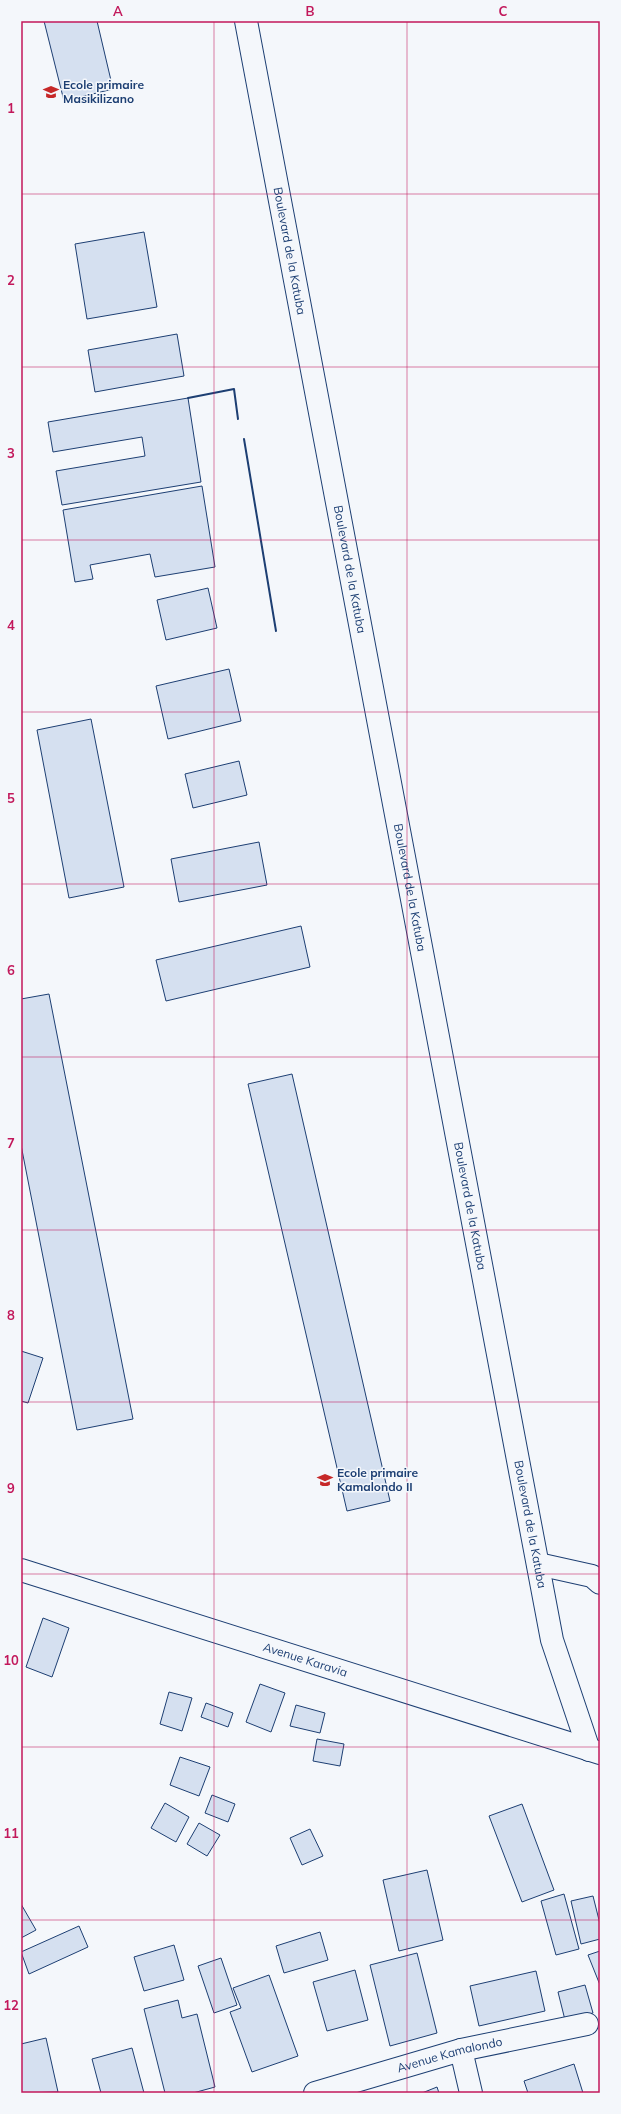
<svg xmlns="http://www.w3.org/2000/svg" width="621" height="2114" font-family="Mulish,sans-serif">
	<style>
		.building { fill: #d5e0f0; stroke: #1d3f73 }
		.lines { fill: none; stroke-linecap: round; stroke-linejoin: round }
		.minor-casing { stroke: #1d3f73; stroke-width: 24 }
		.minor { stroke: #f4f7fb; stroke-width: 22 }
		.wall { stroke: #1d3f73; stroke-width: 2 }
		.grid { fill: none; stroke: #c2185b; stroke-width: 1; stroke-opacity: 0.55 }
		.labels { text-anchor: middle; stroke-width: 3; stroke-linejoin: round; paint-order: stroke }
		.poi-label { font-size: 12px; font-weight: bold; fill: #1d3f73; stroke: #f4f7fb; text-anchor: start }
		.street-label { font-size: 12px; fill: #1d3f73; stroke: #f4f7fb }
		.neatline { fill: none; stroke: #c2185b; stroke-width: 1.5 }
		.grid-label { font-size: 13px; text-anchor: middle; font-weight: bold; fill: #c2185b }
	</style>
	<rect width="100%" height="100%" fill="#f4f7fb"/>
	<!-- building -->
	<g class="building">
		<path d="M44,21H97L113,89L64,101Z"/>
		<path d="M144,232L157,307L87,319L75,244Z"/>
		<path d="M177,334L184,376L95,392L88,350Z"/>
		<path d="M188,398L201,482L62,505L56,471L145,456L142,437L53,452L48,422Z"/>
		<path d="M202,486L215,567L155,577L150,554L90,565L93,579L75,582L63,510Z"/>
		<path d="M208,588L217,628L166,640L157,600Z"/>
		<path d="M229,669L241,721L168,739L156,686Z"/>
		<path d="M91,719L124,887L69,898L37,730Z"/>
		<path d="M239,761L247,795L193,808L185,774Z"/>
		<path d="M259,842L267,885L179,902L171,859Z"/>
		<path d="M301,926L310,967L166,1001L156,960Z"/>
		<path d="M49,994L133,1419L77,1430L21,1145V999Z"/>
		<path d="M292,1074L390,1501L347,1511L248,1084Z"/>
		<path d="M21,1351L43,1358L28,1403L21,1401Z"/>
		<path d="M43,1618L69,1628L52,1677L26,1667Z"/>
		<path d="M260,1684L285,1693L271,1732L246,1722Z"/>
		<path d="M169,1692L192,1698L182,1731L160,1724Z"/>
		<path d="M206,1703L233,1713L228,1727L201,1717Z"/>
		<path d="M296,1705L325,1713L320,1733L290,1726Z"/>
		<path d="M317,1739L344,1744L340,1766L313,1761Z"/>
		<path d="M180,1757L210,1767L199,1796L170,1785Z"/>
		<path d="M212,1795L235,1804L228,1822L205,1813Z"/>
		<path d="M165,1803L189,1817L176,1842L151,1828Z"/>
		<path d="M522,1804L554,1890L522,1902L489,1816Z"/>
		<path d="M199,1823L220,1835L207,1856L187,1844Z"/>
		<path d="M310,1829L323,1856L302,1865L290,1838Z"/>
		<path d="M427,1870L443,1940L399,1951L383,1880Z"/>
		<path d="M564,1894L579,1949L556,1955L541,1901Z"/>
		<path d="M593,1896L600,1924V1939L581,1944L571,1901Z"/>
		<path d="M21,1904L36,1930L21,1938Z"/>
		<path d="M79,1926L88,1947L29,1974L21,1952Z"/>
		<path d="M320,1932L328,1960L284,1973L276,1946Z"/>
		<path d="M174,1945L184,1980L144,1991L134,1957Z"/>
		<path d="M600,1951V1985L588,1955Z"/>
		<path d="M417,1953L437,2033L390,2046L370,1965Z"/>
		<path d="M221,1958L237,2005L214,2013L198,1966Z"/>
		<path d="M355,1970L368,2020L327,2031L313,1982Z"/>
		<path d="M536,1971L545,2011L479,2026L470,1986Z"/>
		<path d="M269,1975L298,2056L252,2072L230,2012L241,2008L233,1988Z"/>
		<path d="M585,1985L593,2013L565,2020L558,1992Z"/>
		<path d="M178,2000L182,2018L197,2014L215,2087L193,2093H165L144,2009Z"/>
		<path d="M46,2038L58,2092L21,2093V2044Z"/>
		<path d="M132,2048L144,2093H101L92,2059Z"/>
		<path d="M574,2064L583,2093H528L524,2081Z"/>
		<path d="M437,2087L439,2093H422Z"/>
	</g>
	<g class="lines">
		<defs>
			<g id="minor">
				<path id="s1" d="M246,21L552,1640L589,1750"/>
				<path d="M538,1564L592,1576L600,1583"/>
				<path id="s2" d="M21,1570L600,1753"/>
				<path d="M461,2050L471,2093"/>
				<path id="s3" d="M315,2093L461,2050L587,2024"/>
			</g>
		</defs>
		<!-- minor casing -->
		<use href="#minor" class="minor-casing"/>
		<!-- minor -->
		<use href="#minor" class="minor"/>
		<!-- wall -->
		<g class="wall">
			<path d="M188,398L234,389L238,419"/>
			<path d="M244,439L276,631"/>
		</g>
	</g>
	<!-- grid -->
	<path class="grid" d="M214,21V2093M407,21V2093M21,194H600M21,367H600M21,540H600M21,712H600M21,884H600M21,1057H600M21,1230H600M21,1402H600M21,1574H600M21,1747H600M21,1920H600"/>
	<!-- icons -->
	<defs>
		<symbol id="school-bare" viewBox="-9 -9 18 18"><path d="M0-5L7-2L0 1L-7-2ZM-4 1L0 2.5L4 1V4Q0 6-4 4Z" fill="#c62828" stroke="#f4f7fb" stroke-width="2.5" paint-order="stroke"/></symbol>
	</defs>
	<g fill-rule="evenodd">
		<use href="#school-bare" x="40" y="81" width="22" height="22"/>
		<use href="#school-bare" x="314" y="1469" width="22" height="22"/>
	</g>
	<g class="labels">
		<!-- poi labels -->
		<g class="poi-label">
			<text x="63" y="89">Ecole primaire<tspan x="63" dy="14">Masikilizano</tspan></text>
			<text x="337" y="1477">Ecole primaire<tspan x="337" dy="14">Kamalondo II</tspan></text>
		</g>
		<!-- street labels -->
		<g class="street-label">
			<text dy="4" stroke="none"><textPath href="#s1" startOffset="234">Boulevard de la Katuba</textPath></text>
			<text dy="4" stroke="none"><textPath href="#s1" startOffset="558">Boulevard de la Katuba</textPath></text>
			<text dy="4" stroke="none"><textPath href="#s1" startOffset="882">Boulevard de la Katuba</textPath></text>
			<text dy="4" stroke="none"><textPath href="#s1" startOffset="1206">Boulevard de la Katuba</textPath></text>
			<text dy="4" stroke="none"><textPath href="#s1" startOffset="1530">Boulevard de la Katuba</textPath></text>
			<text dy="4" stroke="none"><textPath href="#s2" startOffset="298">Avenue Karavia</textPath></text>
			<text dy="4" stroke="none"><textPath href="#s3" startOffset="140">Avenue Kamalondo</textPath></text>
		</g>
	</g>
	<!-- border -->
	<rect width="621" height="2114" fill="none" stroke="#f4f7fb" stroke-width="44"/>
	<rect x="22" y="22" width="577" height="2070" class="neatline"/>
	<g class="grid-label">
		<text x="118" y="16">A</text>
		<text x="310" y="16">B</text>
		<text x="503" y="16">C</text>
		<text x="11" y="113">1</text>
		<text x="11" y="285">2</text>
		<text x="11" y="458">3</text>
		<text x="11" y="630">4</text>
		<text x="11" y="803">5</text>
		<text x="11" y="975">6</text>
		<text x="11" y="1148">7</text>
		<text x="11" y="1320">8</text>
		<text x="11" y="1493">9</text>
		<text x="11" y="1665">10</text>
		<text x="11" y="1838">11</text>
		<text x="11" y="2010">12</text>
	</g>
</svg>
